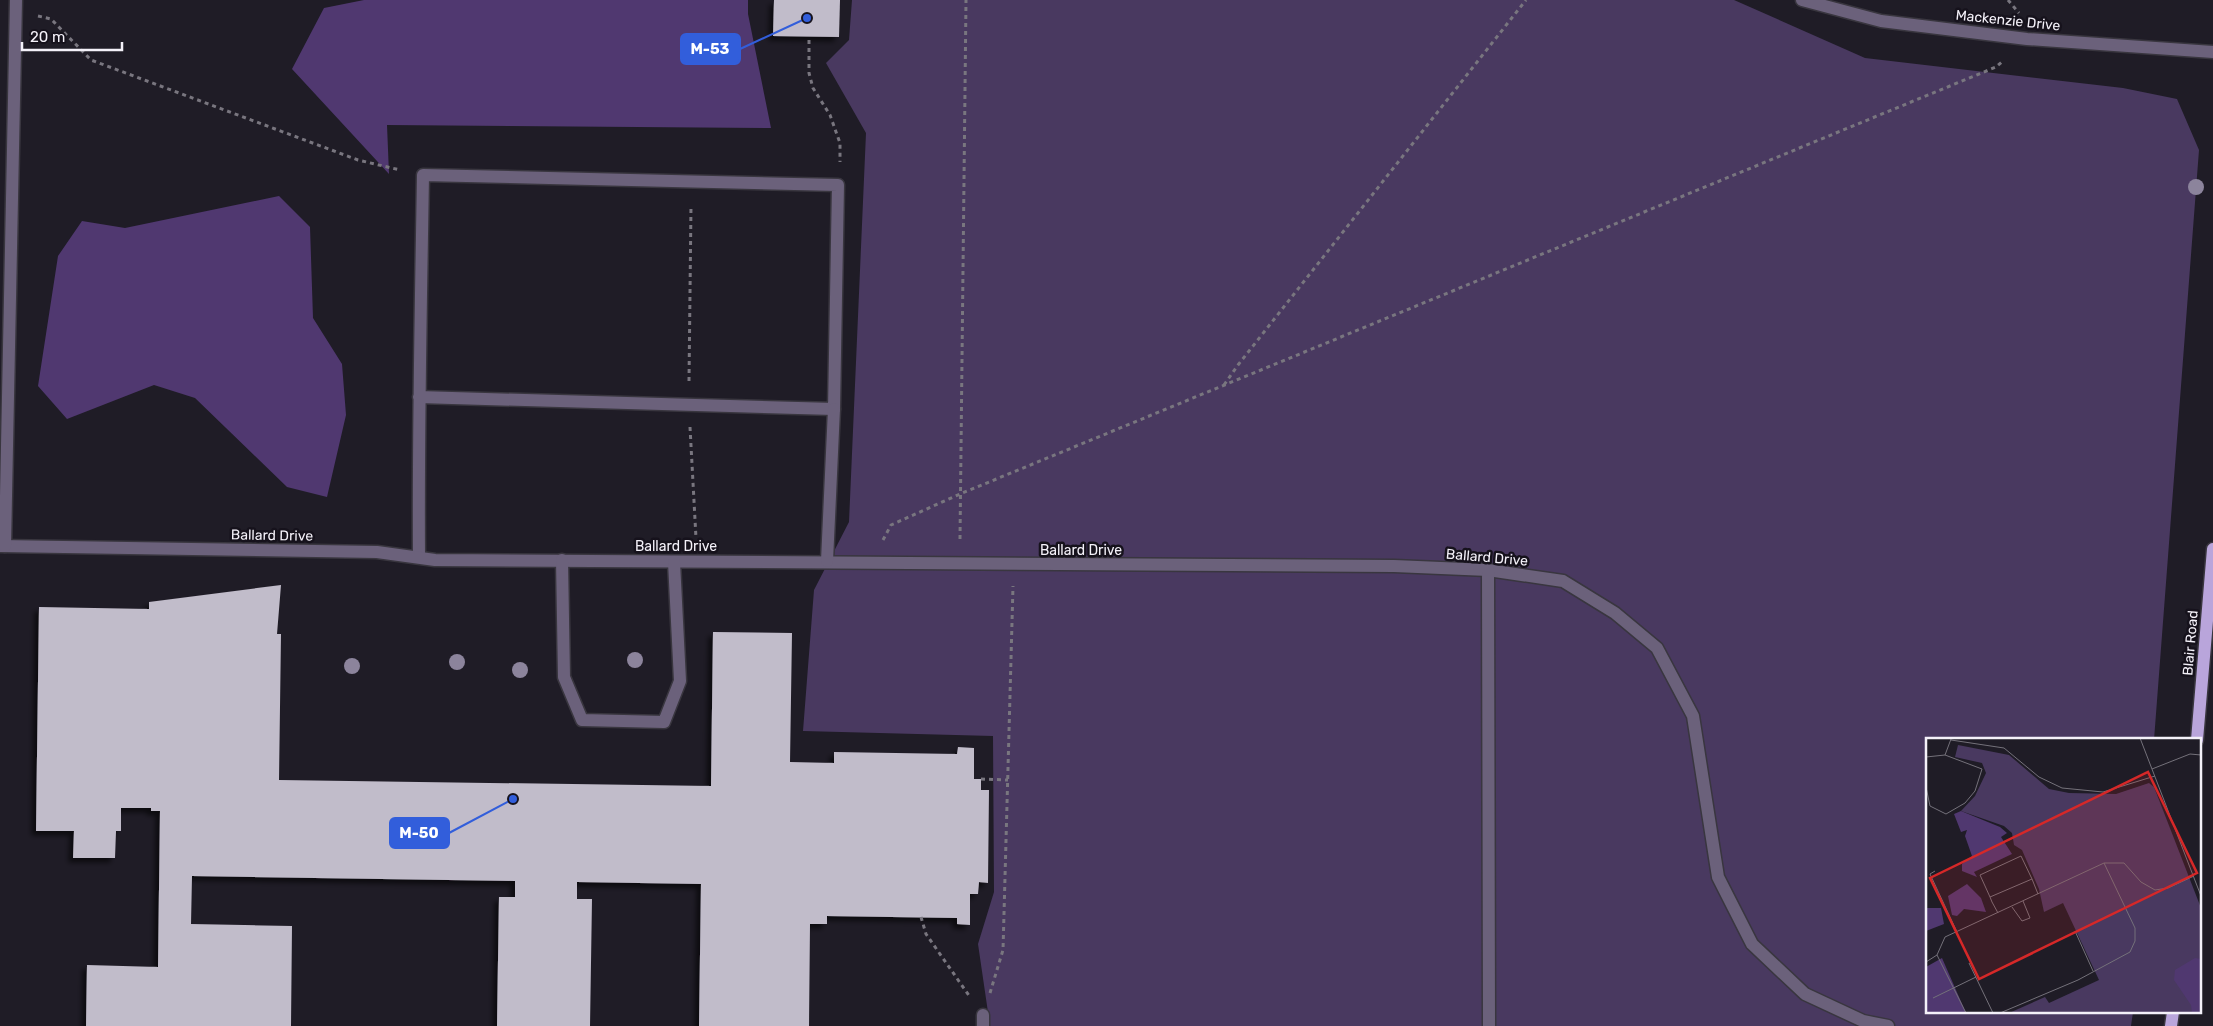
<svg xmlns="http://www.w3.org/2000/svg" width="2213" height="1026" font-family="Rubik,sans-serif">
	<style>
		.green { fill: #493960 }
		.forest { fill: #503870 }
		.building { fill: #c1bcca; filter: url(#shadow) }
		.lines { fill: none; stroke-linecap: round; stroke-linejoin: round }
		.minor-casing { stroke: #39363f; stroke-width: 15 }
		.major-casing { stroke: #39363f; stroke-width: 15 }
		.path { stroke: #79767f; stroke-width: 3; stroke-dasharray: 4 4; stroke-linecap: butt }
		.minor { stroke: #6b617b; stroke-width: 12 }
		.major { stroke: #b9a5db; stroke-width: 12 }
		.tree { fill: #8c849c }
		.labels { text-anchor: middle; stroke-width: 5; stroke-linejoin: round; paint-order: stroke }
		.street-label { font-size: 14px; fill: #f4f1f9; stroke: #16121c }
		.inset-road { fill: none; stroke: #74717a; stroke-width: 1 }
		.view { fill: #d62828; fill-opacity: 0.15; stroke: #d62828; stroke-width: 2.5 }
		.inset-edge { fill: none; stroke: #f4f1f9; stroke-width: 2.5 }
		.leader { fill: none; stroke: #325edb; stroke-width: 2 }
		.callout-dot { fill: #325edb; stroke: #16121c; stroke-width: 2 }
		.callout { fill: #325edb; stroke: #325edb; stroke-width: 2 }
		.callout-label { font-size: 15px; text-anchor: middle; font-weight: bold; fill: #fff }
	</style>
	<defs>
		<filter id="shadow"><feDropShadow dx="-4.5" dy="4.5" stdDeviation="2.5" flood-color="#0009"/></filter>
	</defs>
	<rect width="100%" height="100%" fill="#1f1c26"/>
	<!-- green -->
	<path class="green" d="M852,0H1734L1865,58L2123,88L2177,99L2199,150L2154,740H1927V1012H2133L2131,1026H990L978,944L994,892L993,736L803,731L814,590L849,522L866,133L826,63L849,40Z"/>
	<!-- forest -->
	<g class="forest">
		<path d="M364,0H748V14L771,128L387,125L389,174L292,69L324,8Z"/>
		<path d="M279,196L310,227L313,318L342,364L346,415L327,497L287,487L195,398L154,385L67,419L38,386L58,256L82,221L125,228Z"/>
	</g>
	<!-- building -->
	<g class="building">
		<path d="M774,0H840L839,37L773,36Z"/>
		<path d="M281,585L277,634H281L279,780L711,786L713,632L792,633L790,762L834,763V752L957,754L958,747L974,748V779H981V790H989L988,883L979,882L978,894H970V925L957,924V918L827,916V924H810L809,1026H699L701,884L577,882V899H592L590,1026H497L499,897H515V881L192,876L191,924L292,926L291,1026H86L87,965L158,967L160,811H151V808H121V831H116L115,858H73L74,831H36L39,607L149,609V602Z"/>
	</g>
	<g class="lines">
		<defs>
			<g id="minor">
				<path d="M1802,0L1881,21L2027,39L2213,52"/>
				<path d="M419,397L834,409L838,185L423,175C421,302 418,429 419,557"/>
				<path d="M0,546L377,552L435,560L1394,566L1488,570L1563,581L1615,613L1657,648L1693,716L1718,877L1752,944L1805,994L1863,1021L1888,1026"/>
				<path d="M5,546L16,0"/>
				<path d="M562,560L564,677L582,720L664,722L680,681L674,562"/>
				<path d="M827,561L834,409"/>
				<path d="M1488,570L1489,1026"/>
				<path d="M983,1026V1015"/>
			</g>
			<g id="major">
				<path d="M2197,740L2213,549"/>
				<path d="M2171,1026L2173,1012"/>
			</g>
		</defs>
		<!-- minor casing -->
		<use href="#minor" class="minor-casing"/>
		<!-- major casing -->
		<use href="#major" class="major-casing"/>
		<!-- path -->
		<g class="path">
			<path d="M2008,0L2019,13"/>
			<path d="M38,16L51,19L91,60L358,160L400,170"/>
			<path d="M809,40V73L813,88L830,115L840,143V162"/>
			<path d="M689,381L691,205"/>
			<path d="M1224,385L1238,365L1526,0"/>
			<path d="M690,427L696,538"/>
			<path d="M960,539L966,0"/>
			<path d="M883,540L891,525L960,494L1996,67L2004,60"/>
			<path d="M981,779L1008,780"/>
			<path d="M921,917L926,934L970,997"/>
			<path d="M990,993L1003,950L1013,586"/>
		</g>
		<!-- minor -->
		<use href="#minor" class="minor"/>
		<!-- major -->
		<use href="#major" class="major"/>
	</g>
	<!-- trees -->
	<g class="tree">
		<circle cx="2196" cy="187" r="8"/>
		<circle cx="635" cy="660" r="8"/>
		<circle cx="457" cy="662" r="8"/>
		<circle cx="352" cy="666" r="8"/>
		<circle cx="520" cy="670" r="8"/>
	</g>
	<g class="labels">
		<!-- street labels -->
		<g class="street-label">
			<text transform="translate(2008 20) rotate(6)" y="5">Mackenzie Drive</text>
			<text transform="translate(272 535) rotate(1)" y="5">Ballard Drive</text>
			<text x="676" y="551">Ballard Drive</text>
			<text x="1081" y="555">Ballard Drive</text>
			<text transform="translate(1487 557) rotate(5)" y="5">Ballard Drive</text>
			<text transform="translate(2190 643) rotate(-85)" y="5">Blair Road</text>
		</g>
	</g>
	<!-- overview -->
	<g transform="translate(1926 738)">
		<rect width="275" height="275" fill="#1f1c26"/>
		<path d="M32,7L83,17L123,51L143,55L190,56L223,45L228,49L275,170V275H83L119,259L123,265L173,242L137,165L118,174L113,151L96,112L88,107L86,95L78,88L35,73L49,58L60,35L56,25L29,19Z" fill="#493960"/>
		<path d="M35,73L74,89L81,95L75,99L86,116L48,134L51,139L36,133V126L46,118L39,98L41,92L35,94L28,76ZM41,146L55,160L60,174L38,171L31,178L26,177L22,158ZM0,170H15L18,186L0,193ZM16,220L40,275H0V229ZM269,220L275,221V275H266L265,267L248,242L249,232Z" fill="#503870"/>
		<path class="inset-road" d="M214,0L275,158M25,2L78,10L113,39L136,50L177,54L229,38M19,17L25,1M0,19L19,17M226,31L264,16L275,17M0,49L4,68L20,76L39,65L49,53L56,31L19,17M9,133L4,136L31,194M106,141L112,156M64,159L106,141L95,118L54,137L64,159L66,164L72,175M86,169L96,183L104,180L97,163M149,193L167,233M11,217L40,275M0,224L11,217L19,199L178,125H198L215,144L229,152L242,150L268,138M43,225L67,275M7,260L50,239M74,275L152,242L204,214L209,203V190L178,125"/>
		<path class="view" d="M222,34L271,135L53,241L4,140Z"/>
		<rect width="275" height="275" class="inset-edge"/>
	</g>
	<!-- callouts -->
	<path class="leader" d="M807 18L740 49M513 799L449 833"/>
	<g class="callout-dot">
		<circle cx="807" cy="18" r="5"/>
		<circle cx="513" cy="799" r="5"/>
	</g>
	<g class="callout">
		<rect x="681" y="34" width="59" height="30" rx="5"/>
		<rect x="390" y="818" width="59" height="30" rx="5"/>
	</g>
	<g class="callout-label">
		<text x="710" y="54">M-53</text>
		<text x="419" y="838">M-50</text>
	</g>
	<!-- scale -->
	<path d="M22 42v8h100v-8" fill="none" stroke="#f4f1f9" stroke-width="2.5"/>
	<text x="30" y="42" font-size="15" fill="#f4f1f9" stroke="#16121c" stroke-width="4" paint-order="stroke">20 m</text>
</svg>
